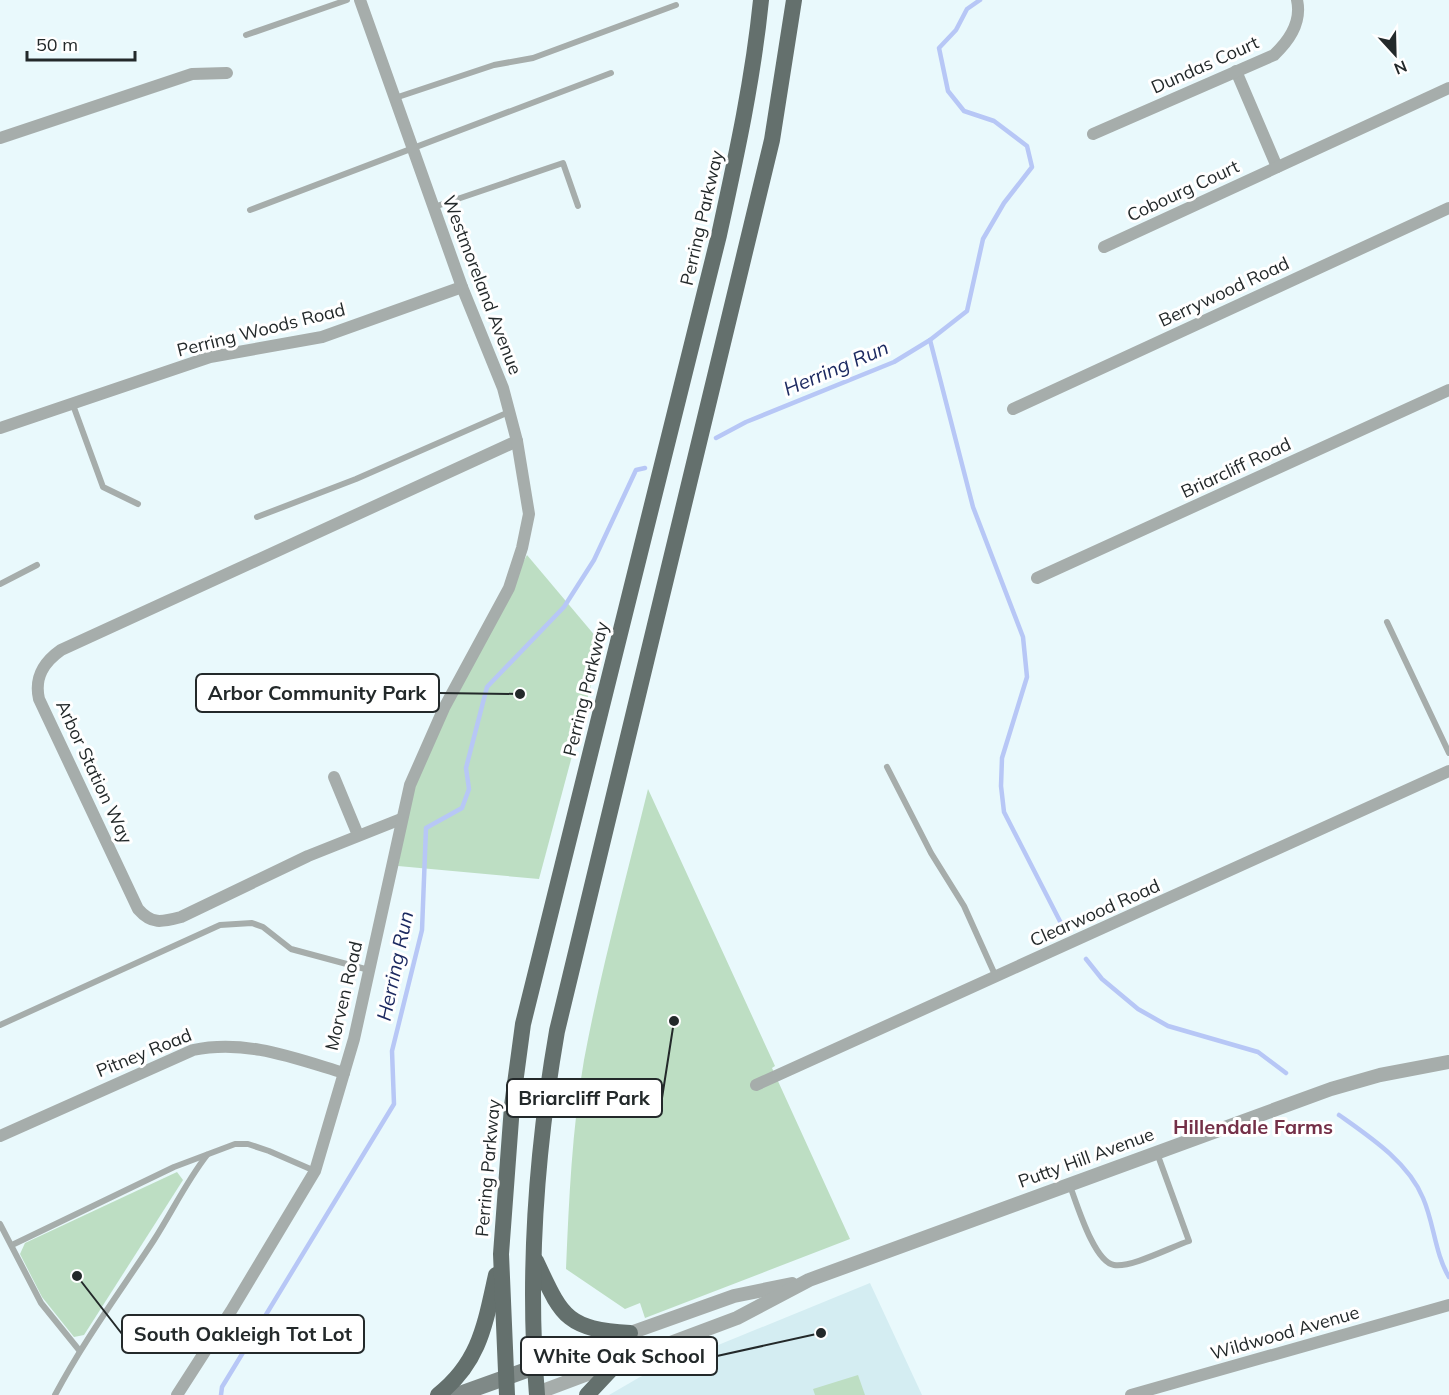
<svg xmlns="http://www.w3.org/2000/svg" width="1449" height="1395" font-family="Mulish,sans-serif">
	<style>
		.built { fill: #d4edf2 }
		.green { fill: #bddec3 }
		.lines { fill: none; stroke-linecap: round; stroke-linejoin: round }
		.stream { stroke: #b7c7f6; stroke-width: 4.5 }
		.service { stroke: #a6adab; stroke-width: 6 }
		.minor { stroke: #a6adab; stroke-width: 12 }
		.tertiary { stroke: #a6adab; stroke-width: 14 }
		.secondary { stroke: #7f8987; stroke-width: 16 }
		.primary { stroke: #64706d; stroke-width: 16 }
		.labels { text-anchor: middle; stroke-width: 6; stroke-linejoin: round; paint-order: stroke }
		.street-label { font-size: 18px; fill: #23292a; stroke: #fff }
		.water-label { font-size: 20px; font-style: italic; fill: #1d2a61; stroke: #fff }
		.neighbourhood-label { font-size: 20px; font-weight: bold; fill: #743048; stroke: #fff }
		.leader { fill: none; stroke: #23292a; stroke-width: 2 }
		.callout-dot { fill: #23292a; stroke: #fff; stroke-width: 2 }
		.callout { fill: #fff; stroke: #23292a; stroke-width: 2 }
		.callout-label { font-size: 20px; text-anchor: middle; font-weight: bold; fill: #23292a }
	</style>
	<rect width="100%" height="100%" fill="#e9f9fc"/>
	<!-- built -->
	<path class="built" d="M870,1283L922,1395H609L640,1377Z"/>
	<!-- green -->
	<g class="green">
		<path d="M527,555L602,644L539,879L398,866L416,770L467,664Z"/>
		<path d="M648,789L775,1066L772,1068L850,1239L645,1318L640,1303L625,1309L566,1269C569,1199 572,1129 584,1060C601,969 626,879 648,789Z"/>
		<path d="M177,1172L183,1180L84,1335L74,1337L42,1297L20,1254L25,1243Z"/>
		<path d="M858,1375L865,1395H815L813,1389Z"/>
	</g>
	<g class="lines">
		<!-- stream -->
		<g class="stream">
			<path d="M930,340L973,507L1023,637L1027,677L1002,758L1001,786L1004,812L1065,931"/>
			<path d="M716,438L746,422L894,362L930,340L967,311L983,239L1004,203L1032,167L1027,146L994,121L964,111L948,91L939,48L956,30L967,9L980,0"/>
			<path d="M1086,959L1102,979L1138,1009L1168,1026L1258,1052L1286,1073"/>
			<path d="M1339,1115C1370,1137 1408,1162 1423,1198C1434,1223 1435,1254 1449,1277"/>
			<path d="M221,1395L222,1387L394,1104L392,1051L422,930L426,828L462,808L469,789L466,768L487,687L564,607L594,560L636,470L645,468"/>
		</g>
		<!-- service -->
		<g class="service">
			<path d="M246,35L347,0"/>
			<path d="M395,98L494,65L533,58L676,5"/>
			<path d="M434,207L563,163L578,206"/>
			<path d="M250,210L611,73"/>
			<path d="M73,405L103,487L138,504"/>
			<path d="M257,517L356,479L509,412"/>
			<path d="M0,584L37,565"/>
			<path d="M1387,622L1449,753"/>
			<path d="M887,767L931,853L964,906L996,977"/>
			<path d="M0,1025L220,925L252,923L263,927L291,949L369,970"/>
			<path d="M1070,1186C1077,1204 1094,1262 1114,1265C1131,1268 1171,1247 1189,1241L1157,1153"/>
			<path d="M0,1224L41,1303L79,1350"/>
			<path d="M12,1245L174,1167L235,1144H248L269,1151L315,1171"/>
			<path d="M55,1395C84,1340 120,1292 154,1240C172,1212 186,1182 207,1155"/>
		</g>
		<!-- minor -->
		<g class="minor">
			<path d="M1236,71L1277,167"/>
			<path d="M1093,134L1274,55C1290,40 1302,22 1297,0"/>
			<path d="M0,138L192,74L227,73"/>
			<path d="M1104,247L1449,88"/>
			<path d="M1013,409L1449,208"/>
			<path d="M0,428L210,357L322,337L462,287"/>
			<path d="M1037,578L1449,390"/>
			<path d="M334,777L358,835"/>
			<path d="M401,819L308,856L181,917C162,922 152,925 138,909L39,699C34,677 44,662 61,650L517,441"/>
			<path d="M756,1085L1449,771"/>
			<path d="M0,1136L193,1050C246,1039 294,1058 344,1073"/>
			<path d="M177,1395L231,1311L315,1171L354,1039L410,785L444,708L509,588L522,548L529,514L517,441L503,388L462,287L360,0"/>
			<path d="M1131,1395L1449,1305"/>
		</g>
		<!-- tertiary -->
		<g class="tertiary">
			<path d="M535,1367L734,1296L792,1284"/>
			<path d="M537,1393L737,1318L809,1280L1331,1089L1380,1075L1449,1062"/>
		</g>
		<!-- secondary -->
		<path class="secondary" d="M457,1395L535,1367"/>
		<!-- primary -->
		<g class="primary">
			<path d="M536,1261C562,1316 565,1329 630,1333"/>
			<path d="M438,1395C480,1362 485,1324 496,1275"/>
			<path d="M507,1395L501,1254L512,1106L523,1024L719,235C736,157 753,80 761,0"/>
			<path d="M537,1395C527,1272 536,1152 557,1031L772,140L794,0"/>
			<path d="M587,1395L616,1364"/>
		</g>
	</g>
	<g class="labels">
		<!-- street labels -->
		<g class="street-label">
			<text transform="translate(1205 65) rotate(-24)" y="6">Dundas Court</text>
			<text transform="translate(1183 191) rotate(-25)" y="6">Cobourg Court</text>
			<text transform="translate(702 218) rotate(-77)" y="6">Perring Parkway</text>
			<text transform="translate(482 285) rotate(69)" y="6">Westmoreland Avenue</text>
			<text transform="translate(1224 292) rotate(-25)" y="6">Berrywood Road</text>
			<text transform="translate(261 330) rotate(-14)" y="6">Perring Woods Road</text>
			<text transform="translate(1236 468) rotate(-25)" y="6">Briarcliff Road</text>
			<text transform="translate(586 689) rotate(-76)" y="6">Perring Parkway</text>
			<text transform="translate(94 772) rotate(65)" y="6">Arbor Station Way</text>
			<text transform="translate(1095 913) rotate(-24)" y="6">Clearwood Road</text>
			<text transform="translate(344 996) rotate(-77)" y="6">Morven Road</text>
			<text transform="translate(144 1053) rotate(-22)" y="6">Pitney Road</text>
			<text transform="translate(1086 1158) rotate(-20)" y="6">Putty Hill Avenue</text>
			<text transform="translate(488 1168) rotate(-85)" y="6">Perring Parkway</text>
			<text transform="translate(1285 1333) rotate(-16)" y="6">Wildwood Avenue</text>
		</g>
		<!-- water labels -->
		<g class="water-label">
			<text transform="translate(836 368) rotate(-23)" y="7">Herring Run</text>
			<text transform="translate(395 966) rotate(-78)" y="7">Herring Run</text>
		</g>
		<!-- neighbourhood labels -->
		<g class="neighbourhood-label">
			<text x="1253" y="1134">Hillendale Farms</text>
		</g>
	</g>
	<!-- callouts -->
	<path class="leader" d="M520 694L439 693M674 1021L662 1098M77 1276L122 1334M821 1333L717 1356"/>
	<g class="callout-dot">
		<circle cx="520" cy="694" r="6"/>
		<circle cx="674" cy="1021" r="6"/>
		<circle cx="77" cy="1276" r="6"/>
		<circle cx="821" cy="1333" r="6"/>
	</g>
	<g class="callout">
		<rect x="196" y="674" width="243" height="38" rx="6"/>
		<rect x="507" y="1079" width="155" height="38" rx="6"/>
		<rect x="122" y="1315" width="242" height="38" rx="6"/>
		<rect x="521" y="1337" width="196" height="38" rx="6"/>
	</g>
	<g class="callout-label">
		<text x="317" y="700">Arbor Community Park</text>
		<text x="584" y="1105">Briarcliff Park</text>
		<text x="243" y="1341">South Oakleigh Tot Lot</text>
		<text x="619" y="1363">White Oak School</text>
	</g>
	<!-- north arrow -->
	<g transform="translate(1395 54) rotate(158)" stroke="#ffffff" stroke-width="4.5" paint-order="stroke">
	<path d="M0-4.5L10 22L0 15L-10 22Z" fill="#23292a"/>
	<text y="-9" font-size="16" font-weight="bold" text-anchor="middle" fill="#23292a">N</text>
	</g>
	<!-- scale -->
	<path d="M27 51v9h108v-9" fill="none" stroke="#23292a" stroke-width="3"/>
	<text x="36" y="51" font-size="18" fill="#23292a" stroke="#ffffff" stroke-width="4.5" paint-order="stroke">50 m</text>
</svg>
